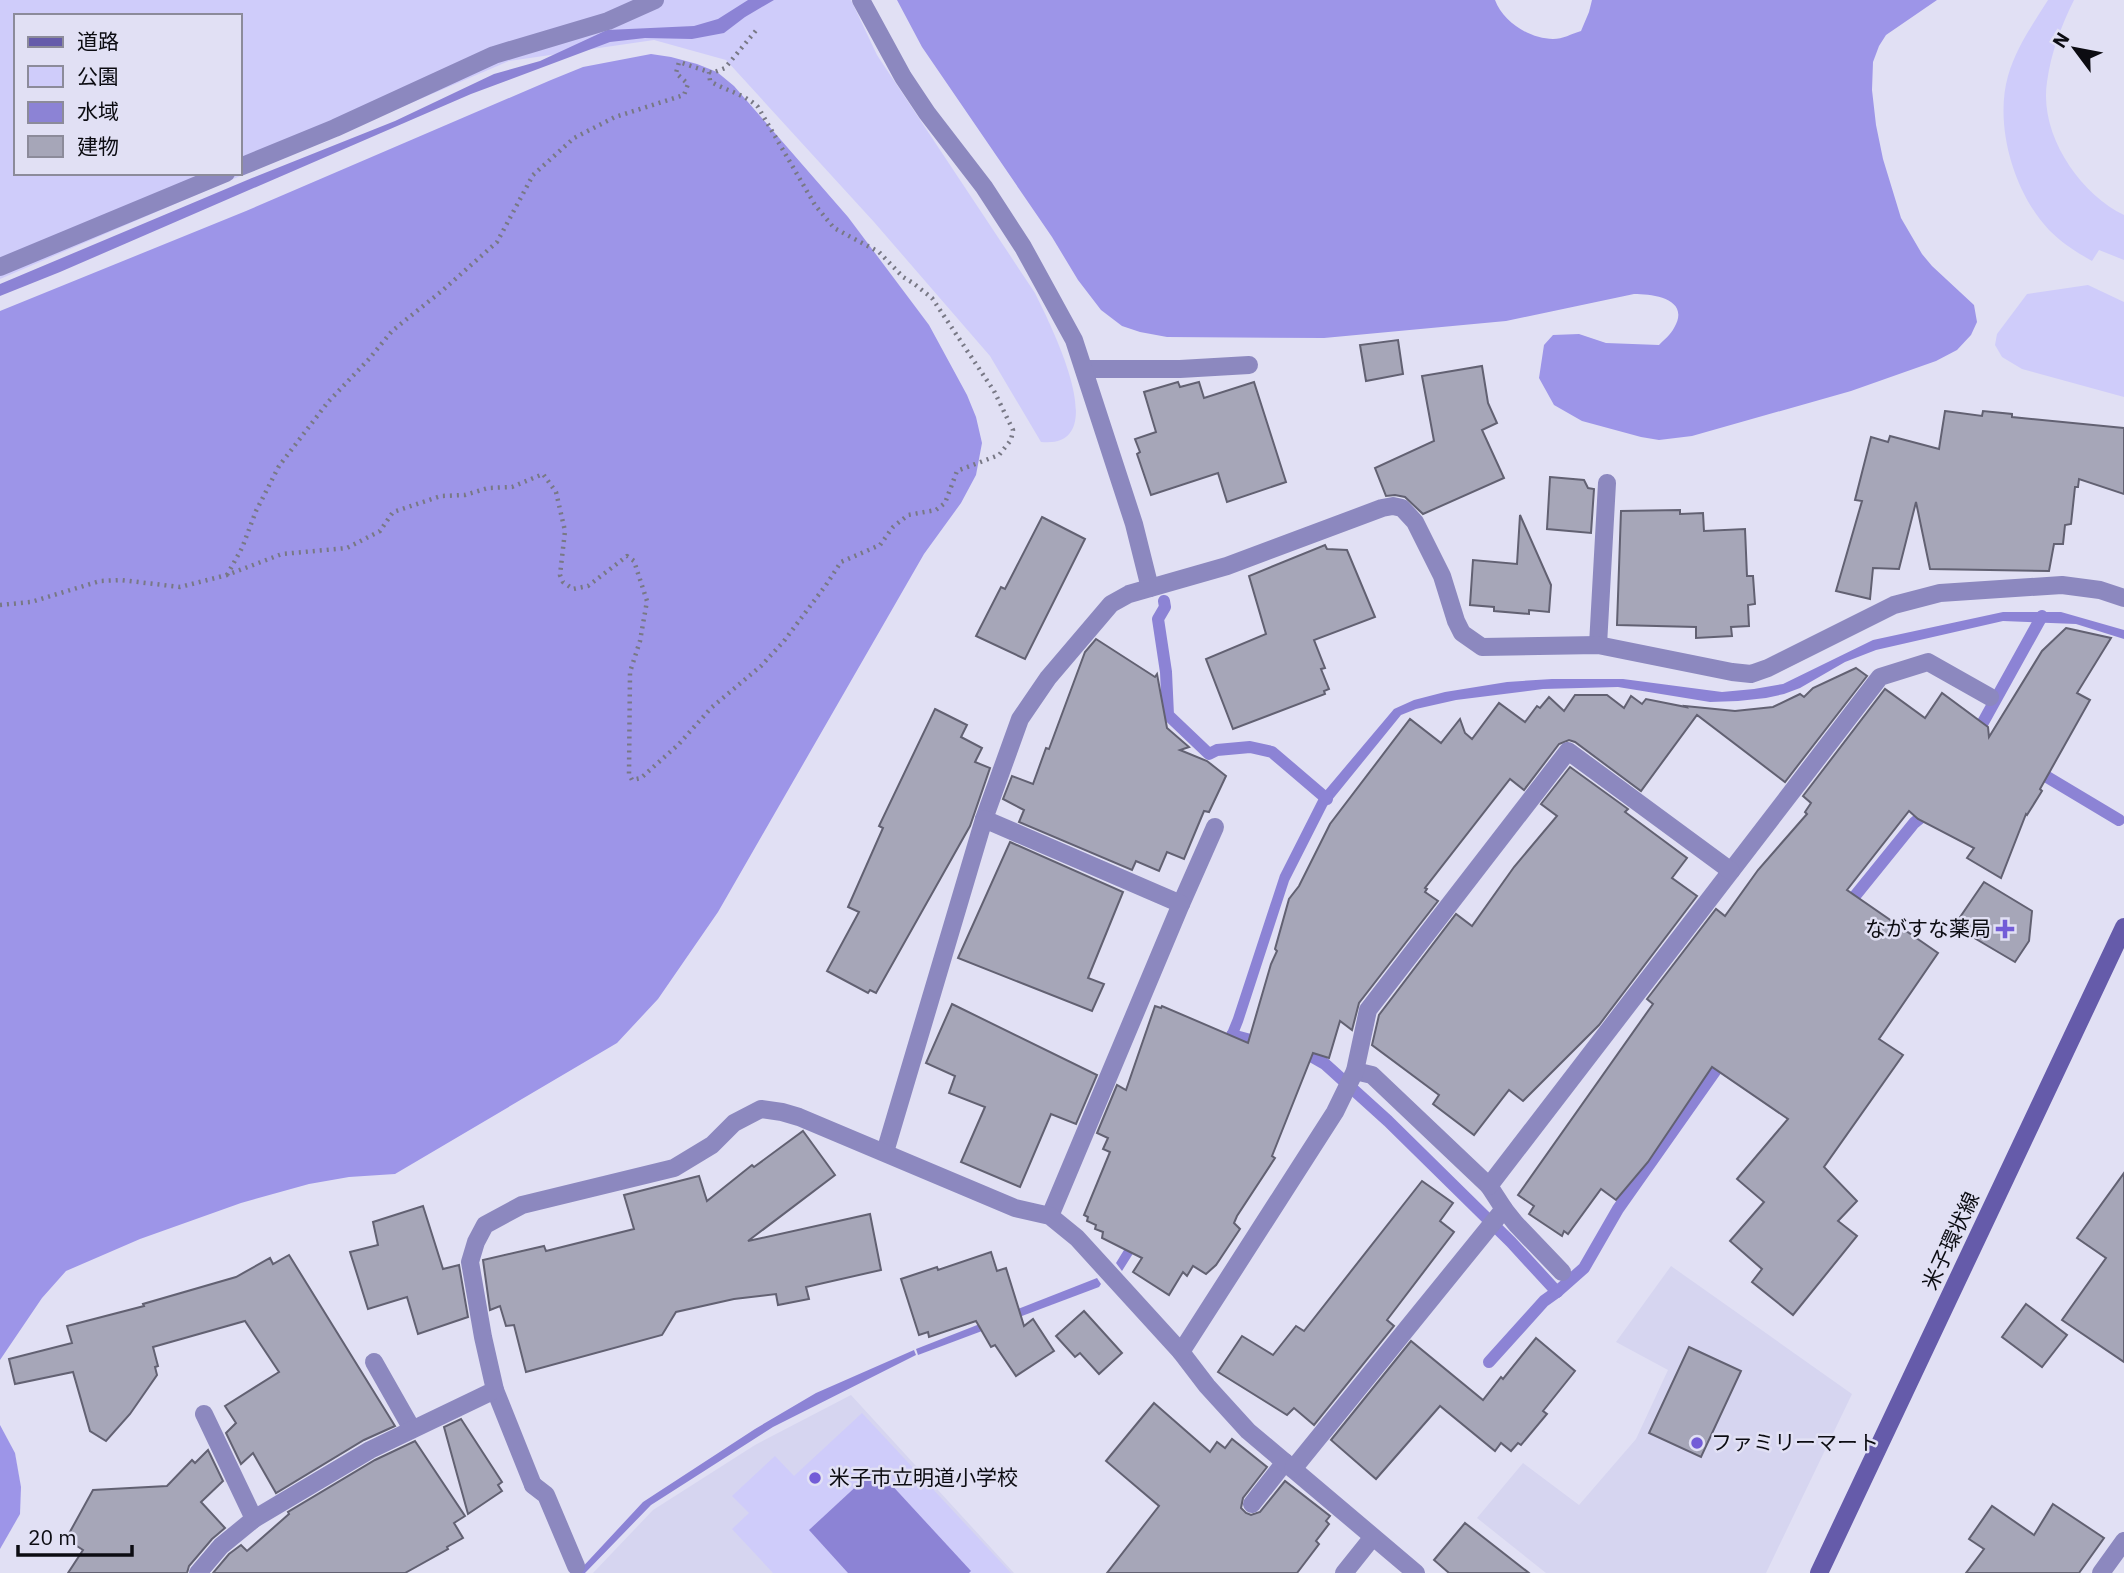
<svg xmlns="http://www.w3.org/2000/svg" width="2124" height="1573" font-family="'IBM Plex Sans','Noto Sans JP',sans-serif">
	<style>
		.built { fill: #d6d5f0 }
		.green { fill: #cfccfa; fill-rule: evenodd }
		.forest { fill: #9d95e8 }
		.water { fill: #8c83d5 }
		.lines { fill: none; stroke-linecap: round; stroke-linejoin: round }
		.stream { stroke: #8c83d5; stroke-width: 12 }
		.building { fill: #a6a6b8; stroke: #626172; stroke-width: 2 }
		.path { stroke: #787885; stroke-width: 4.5; stroke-dasharray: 2 5; stroke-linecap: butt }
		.lane { stroke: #8c88bf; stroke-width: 18 }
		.street { stroke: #8c88bf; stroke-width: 18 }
		.secondary { stroke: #655baa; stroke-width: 18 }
		.poi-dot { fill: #735cd7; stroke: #e1e0f4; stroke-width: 2.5 }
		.labels { text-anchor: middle; stroke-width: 5; stroke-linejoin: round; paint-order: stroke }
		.poi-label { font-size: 21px; fill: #0c0c12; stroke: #e1e0f4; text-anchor: start }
		.street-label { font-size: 21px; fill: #0c0c12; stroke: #e1e0f4 }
	</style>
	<rect width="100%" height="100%" fill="#e1e0f4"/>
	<!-- built -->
	<g class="built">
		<path d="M1671,1266L1852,1394L1766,1573H1546L1477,1518L1523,1463L1579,1505L1636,1439L1668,1370L1616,1342Z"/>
		<path d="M851,1395L1014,1573H593L653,1510L755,1445Z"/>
	</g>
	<!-- green -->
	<g class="green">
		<path d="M0,0H851L877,55L1035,293C1049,322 1116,450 1041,442L990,356L874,222L726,60L654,40L509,61L0,279ZM16,16H240V173H16Z"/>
		<path d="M2048,0H2074C2061,26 2051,53 2047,82C2039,134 2079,193 2124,215V260L2099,250L2092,261C2076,252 2062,243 2049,230C2014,193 1994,125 2008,76C2016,48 2033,24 2048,0Z"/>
		<path d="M2088,285L2124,302V397L2022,369L2002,357L1995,345L1997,334L2027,294Z"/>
		<path d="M862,1413L1011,1573H773L732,1529L749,1513L732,1496L775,1456L794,1476Z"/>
	</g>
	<!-- forest -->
	<g class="forest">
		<path d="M897,0H1495C1503,22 1530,39 1553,39C1563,39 1571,34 1581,31L1589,12L1592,0H1937L1886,35L1879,46L1873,62L1872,90L1876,125L1883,159L1901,218L1922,254L1932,266L1974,305L1977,322L1971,335L1957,350L1936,361L1851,391L1692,436L1659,440L1641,437L1582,421L1554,405L1539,378L1544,345L1553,335L1579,334L1606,343L1659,345C1664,340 1671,334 1674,328C1691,299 1654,294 1634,294L1506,321L1324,338L1167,337L1140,332L1122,326L1101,310L1078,280L1052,237L922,47Z"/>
		<path d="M651,54L671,57L697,64L717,72L734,86L848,217L929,325L967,395L976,417L982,443L976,475L961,503L924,554L718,912L658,999L617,1043L395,1174L349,1177L309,1184L241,1203L140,1239L66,1271L42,1298L0,1360V311L246,211L551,80L583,67Z"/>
		<path d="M0,1425L15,1453L21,1487L20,1514L0,1549Z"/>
	</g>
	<!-- water -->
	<g class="water">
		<path d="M748,0H774L745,17L724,33L692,39L645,38L610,42L471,94L60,272L0,296V284L252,178L395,121L494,74L540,61L607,30L694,26L718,19Z"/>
		<path d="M2003,612H2061L2124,630V639L2076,624L2003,621L1876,650L1845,662L1800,688L1784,694L1766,698L1738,701L1710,702L1618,687L1543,689L1456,700L1416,709L1401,715L1327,806L1289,881L1243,1022L1210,1105L1176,1185L1122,1271L1116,1263L1167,1180L1233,1018L1280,875L1319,798L1394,709L1414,700L1445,692L1507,682L1552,679H1623L1722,692L1754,689L1783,684L1873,640Z"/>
		<path d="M1097,1278L1101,1284L1099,1287L918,1355L916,1349Z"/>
		<path d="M914,1350L916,1355L773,1427L651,1505L585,1573H577L643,1502L755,1429L816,1393Z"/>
		<path d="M876,1468L971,1571L969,1573H848L809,1530Z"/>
	</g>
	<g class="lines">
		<!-- stream -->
		<g class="stream">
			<path d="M1164,601L1165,607L1158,619L1166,672L1168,715L1209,754L1217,750L1250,747L1272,752L1327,799"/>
			<path d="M1976,735L2042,616"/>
			<path d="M2032,768L2119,820"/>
			<path d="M1846,907L1914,823L1930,810"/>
			<path d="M1232,1035L1265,1044"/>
			<path d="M1296,1053L1311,1056L1325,1064L1388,1121L1511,1242L1557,1292"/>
			<path d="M1489,1362L1544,1301L1558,1291L1584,1268L1618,1209L1725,1057"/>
		</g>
	</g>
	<!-- building -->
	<g class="building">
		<path d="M1398,340L1403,374L1366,381L1360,345Z"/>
		<path d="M1482,366L1488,403L1497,423L1482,430L1504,478L1423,514L1405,497L1395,495L1386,496L1375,468L1434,441L1422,376Z"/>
		<path d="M1178,382L1180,387L1199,382L1204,398L1254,382L1286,482L1227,502L1218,473L1151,495L1137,454L1140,452L1135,439L1156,432L1144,392Z"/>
		<path d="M1945,411L1982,416L1983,411L2012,414V417L2124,428V494L2079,479L2078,487H2075L2071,524L2065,525L2063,544H2054L2049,571L1930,569L1916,502L1899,569L1873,568L1870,599L1836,591L1862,501L1855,500L1871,437L1888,442L1890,436L1939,449Z"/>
		<path d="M1550,477L1584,480L1588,488L1594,489L1591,533L1547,529Z"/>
		<path d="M1680,510V514L1703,513L1704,531L1745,529L1747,576H1753L1755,604L1748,605L1749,626L1731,627L1732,636L1696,638V627L1617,625L1621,511Z"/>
		<path d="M1520,515L1551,585L1549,612L1529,610V614L1494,611V607L1470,605L1473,560L1517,564Z"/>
		<path d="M1042,517L1085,539L1025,659L976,636L1001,587L1005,589Z"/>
		<path d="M1325,545L1327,549L1347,550L1375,617L1314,640L1325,668L1321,669L1329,689L1324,691L1325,694L1233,729L1206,659L1266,634L1249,576Z"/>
		<path d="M2066,628L2111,638L2077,693L2090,700L2040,789L2042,791L2027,815L2026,814L2001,878L1967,858L1974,848L1918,819L1909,811L1847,890L1938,953L1879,1039L1903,1055L1824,1167L1857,1201L1838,1221L1857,1236L1793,1315L1752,1282L1762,1269L1730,1241L1764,1202L1737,1179L1788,1119L1712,1067L1648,1162L1616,1200L1601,1189L1568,1234L1564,1231L1562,1236L1529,1214L1534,1206L1518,1195L1653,1004L1647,999L1716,909L1725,916L1758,870L1807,814L1805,812L1811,803L1803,796L1885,689L1925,718L1942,693L1988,727L1989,737L2042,651Z"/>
		<path d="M1096,639L1155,677L1157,674L1167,728L1189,747L1180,750L1207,761L1226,776L1209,812L1204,811L1184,859L1167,852L1159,871L1136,861L1132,870L1019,822L1024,810L1003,799L1012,776L1033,784L1046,748L1049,749L1085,652Z"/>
		<path d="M1856,668L1867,676L1785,782L1697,715L1641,791L1575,742L1569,740L1559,744L1524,790L1510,779L1425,888L1427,889L1425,892L1438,901L1359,1003L1352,1030L1340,1021L1329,1058L1313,1053L1272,1156L1275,1158L1237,1216L1234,1223L1240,1229L1216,1265L1206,1274L1193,1266L1187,1276L1183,1272L1169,1295L1133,1272L1142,1258L1102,1238L1103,1232L1095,1229L1096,1225L1087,1221L1088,1217L1084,1215L1110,1152L1103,1149L1108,1138L1097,1133L1117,1085L1126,1090L1155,1006L1161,1008L1162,1006L1248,1043L1271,964L1277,951L1275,949L1289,899L1299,886L1330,824L1410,719L1441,743L1460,719L1465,733L1472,739L1499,703L1525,722L1537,706L1540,708L1549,697L1564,711L1575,695H1607L1624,708L1631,696L1642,704L1646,699L1686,707L1685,706L1735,711L1773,707L1800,694L1804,697L1813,688Z"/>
		<path d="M935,709L967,725L961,737L982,748L975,762L990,768L970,826L876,993L870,990L868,993L827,971L859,912L848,907L883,828L879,826Z"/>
		<path d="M1570,767L1628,809L1625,812L1687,858L1672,878L1697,896L1599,1025L1523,1101L1509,1090L1474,1135L1433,1104L1439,1095L1372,1045L1379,1015L1456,914L1472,926L1514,867L1557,816L1541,804Z"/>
		<path d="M1010,842L1123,892L1088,978L1104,984L1092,1011L958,958Z"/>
		<path d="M1984,882L2032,911L2029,941L2015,962L1954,926Z"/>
		<path d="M952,1004L1097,1075L1076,1124L1051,1114L1020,1187L961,1162L985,1107L949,1093L955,1076L926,1063Z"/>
		<path d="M803,1131L835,1175L748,1241L870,1214L881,1270L806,1287L809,1299L778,1305L776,1294L734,1299L676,1312L662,1335L526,1372L514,1325L506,1326L500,1306L490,1310L483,1260L544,1246L546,1251L634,1229L624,1195L699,1176L707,1201L752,1165L754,1167Z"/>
		<path d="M2124,1173V1362L2062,1320L2106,1258L2077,1238Z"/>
		<path d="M1422,1181L1453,1203L1440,1221L1454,1232L1387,1320L1394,1326L1314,1425L1294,1408L1287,1415L1218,1372L1242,1336L1273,1355L1296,1326L1304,1331Z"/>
		<path d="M423,1206L443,1269L459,1265L468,1317L418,1334L407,1297L368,1309L350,1252L378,1245L373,1222Z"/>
		<path d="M991,1252L997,1271L1006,1268L1024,1326L1033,1319L1054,1351L1016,1376L995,1345L991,1347L976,1321L929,1337L928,1332L919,1335L901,1279L937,1267L938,1270Z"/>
		<path d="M289,1255L395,1426L364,1440L276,1493L253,1453L241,1464L226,1433L236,1423L225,1406L279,1372L245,1321L153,1347L158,1366L155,1367L157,1375L130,1414L106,1441L90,1431L73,1372L15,1384L9,1359L72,1343L67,1326L144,1306L143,1304L236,1277L270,1258L273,1264Z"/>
		<path d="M2026,1304L2067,1335L2042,1367L2002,1337Z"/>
		<path d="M1084,1311L1122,1353L1099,1374L1080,1353L1075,1357L1056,1336Z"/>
		<path d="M1536,1338L1575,1371L1543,1411L1547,1414L1521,1445L1518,1443L1511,1451L1501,1443L1495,1451L1440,1406L1376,1479L1331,1440L1411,1341L1483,1400L1501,1377L1503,1379Z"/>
		<path d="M1689,1347L1741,1371L1701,1457L1649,1433Z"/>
		<path d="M1154,1403L1210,1452L1217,1442L1225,1448L1232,1439L1267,1467L1243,1498L1241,1508L1246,1513L1251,1515L1260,1512L1285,1481L1330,1516L1326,1521L1329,1524L1316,1541L1319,1544L1297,1573H1107L1159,1506L1106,1461Z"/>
		<path d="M461,1419L502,1482L498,1485L502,1491L468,1514L444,1427Z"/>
		<path d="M415,1441L465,1516L454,1523L463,1538L447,1547L448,1549L405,1573H213L229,1554L241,1545L247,1551L289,1514L288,1512L375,1460Z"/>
		<path d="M208,1450L223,1481L201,1502L225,1528L212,1539L189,1566L187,1573H68L83,1550L66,1539L93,1490L167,1486L192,1460L195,1463Z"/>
		<path d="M2053,1504L2104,1538L2079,1573H1966L1984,1549L1969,1539L1992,1506L2034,1535Z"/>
		<path d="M1465,1523L1529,1573H1449L1434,1560Z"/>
	</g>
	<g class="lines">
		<!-- path -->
		<g class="path">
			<path d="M227,575L242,548L256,511L279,466L328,402L369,359L392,331L443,290L497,242L533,175L574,138L615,117L684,95L688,84L676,73L679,62L712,73L725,68L758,28"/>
			<path d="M0,605L31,602L100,581L121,580L180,587L227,575L282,554L347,548L380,531L393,512L441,496L465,495L488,488L512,487L543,474L556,492L565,531L560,575L563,582L573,589L588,586L627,556L634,561L647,601L640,641L630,672L629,774L632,780L641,778L679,744L711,708L761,666L784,641L826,585L841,562L880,545L893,527L908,515L936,510L945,503L957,471L999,455L1011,440L1013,430L994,391L932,298L913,283L903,277L879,252L834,228L815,205L758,107C745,94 726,91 710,81L709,72"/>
		</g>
		<!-- lane -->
		<g class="lane">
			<path d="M240,167L335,128L494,55L608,21L655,0"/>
			<path d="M0,267L226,173"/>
			<path d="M1084,369H1180L1249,365"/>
			<path d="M1598,645L1607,483"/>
			<path d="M374,1362L412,1429"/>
			<path d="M204,1414L254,1519"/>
			<path d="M533,1485L546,1495L576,1566"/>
			<path d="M1252,1504L1285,1462"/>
		</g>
		<!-- street -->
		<g class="street">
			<path d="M861,0L903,77L927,113L984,187L1023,247L1074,340L1134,524L1150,588"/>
			<path d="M984,819L1020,719L1048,678L1111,604L1129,594L1227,566L1382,508L1393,506L1402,508L1415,522L1442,576L1456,621L1462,633L1482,647L1598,645L1732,672L1751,674L1768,668L1894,605L1940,593L2062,585L2100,590L2124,598"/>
			<path d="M1181,904L1215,827"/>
			<path d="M1355,1071L1372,1075L1489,1186L1504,1209"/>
			<path d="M885,1152L984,819L1181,904L1050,1216"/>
			<path d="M1489,1186L1880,677L1928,662L1990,697"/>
			<path d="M1181,1352L1207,1386L1248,1431L1416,1573"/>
			<path d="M495,1390L533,1485"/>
			<path d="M1293,1469L1504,1209L1516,1224L1562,1272"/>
			<path d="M198,1573L221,1546L254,1519L370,1450L495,1390L483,1337L470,1262L476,1242L485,1225L522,1205L674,1168L712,1145L734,1123L761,1109L782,1112L799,1117L1015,1208L1050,1216L1077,1238L1181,1352L1335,1112L1355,1071L1368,1010L1568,751L1731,871"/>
			<path d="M1344,1573L1372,1538"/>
			<path d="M2101,1573L2124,1541"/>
		</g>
		<!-- secondary -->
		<path class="secondary" d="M1819,1573L2124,927"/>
	</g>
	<!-- markers -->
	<g class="poi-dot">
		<path d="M2001.5 918.5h7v7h7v7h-7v7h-7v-7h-7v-7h7z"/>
		<circle cx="1697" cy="1443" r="7"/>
		<circle cx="815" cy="1478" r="7"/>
	</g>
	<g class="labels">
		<!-- poi labels -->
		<g class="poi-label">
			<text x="1991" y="936" text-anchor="end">ながすな薬局</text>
			<text x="1711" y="1450">ファミリーマート</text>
			<text x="829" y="1485">米子市立明道小学校</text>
		</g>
		<!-- street labels -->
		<g class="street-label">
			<text transform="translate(1951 1241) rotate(-65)" y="7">米子環状線</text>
		</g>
	</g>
	<!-- legend -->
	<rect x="14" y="14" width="228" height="161" fill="#e1e0f4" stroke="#8c8b9a" stroke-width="2"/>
	<rect x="28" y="37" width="35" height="10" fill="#655baa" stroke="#8c8b9a" stroke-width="2"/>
	<text x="77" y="49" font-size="21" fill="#0c0c12">道路</text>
	<rect x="28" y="66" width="35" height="21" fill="#cfccfa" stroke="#8c8b9a" stroke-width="2"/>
	<text x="77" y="84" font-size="21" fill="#0c0c12">公園</text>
	<rect x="28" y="102" width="35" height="21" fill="#8c83d5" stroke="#8c8b9a" stroke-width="2"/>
	<text x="77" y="119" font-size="21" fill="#0c0c12">水域</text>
	<rect x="28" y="136" width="35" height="21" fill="#a6a6b8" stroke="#8c8b9a" stroke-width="2"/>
	<text x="77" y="154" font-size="21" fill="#0c0c12">建物</text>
	<!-- north arrow -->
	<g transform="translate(2075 49) rotate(302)" stroke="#e1e0f4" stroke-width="5" paint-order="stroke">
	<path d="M0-5L12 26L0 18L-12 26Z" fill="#0c0c12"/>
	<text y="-10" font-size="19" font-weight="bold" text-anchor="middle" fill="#0c0c12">N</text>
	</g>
	<!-- scale -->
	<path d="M18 1545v10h114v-10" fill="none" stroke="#0c0c12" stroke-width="3.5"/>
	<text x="28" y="1545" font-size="21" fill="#0c0c12" stroke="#e1e0f4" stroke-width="5" paint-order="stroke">20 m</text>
</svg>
